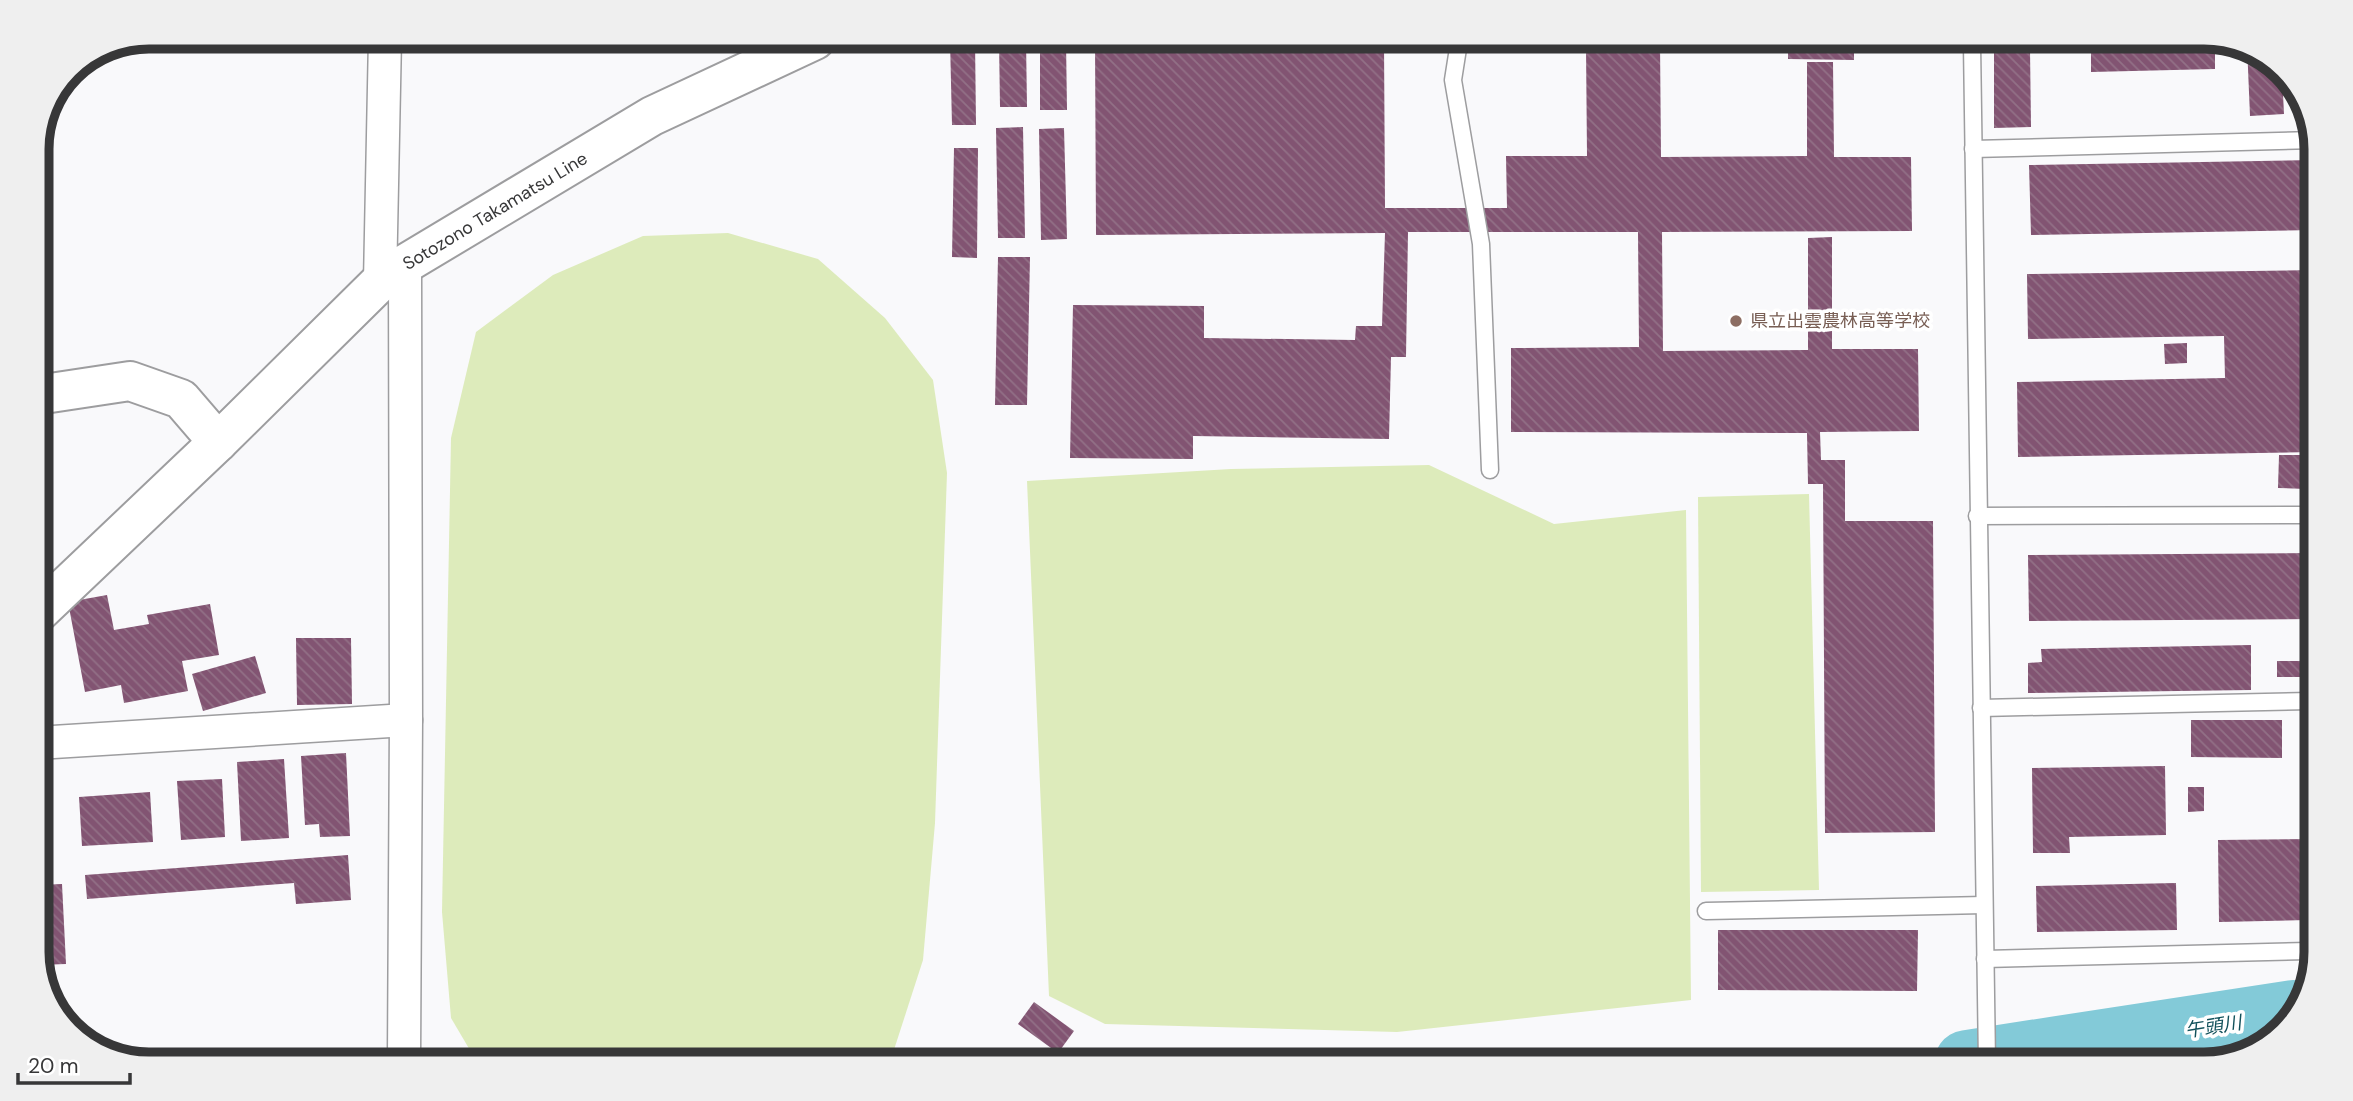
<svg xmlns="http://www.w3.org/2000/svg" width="2353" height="1101" font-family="'DM Sans','Noto Sans JP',sans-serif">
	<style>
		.green { fill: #ddebbb }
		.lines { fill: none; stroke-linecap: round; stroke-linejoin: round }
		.river { stroke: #83cad8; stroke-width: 66 }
		.building { fill: url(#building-back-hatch) }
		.lane-casing { stroke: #9d9d9f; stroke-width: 19 }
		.street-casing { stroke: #9d9d9f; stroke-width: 35 }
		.secondary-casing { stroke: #9d9d9f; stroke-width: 42 }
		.lane { stroke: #fff; stroke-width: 16 }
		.street { stroke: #fff; stroke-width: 32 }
		.secondary { stroke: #fff; stroke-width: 38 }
		.education-dot { fill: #8d6e63; stroke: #fff; stroke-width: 2.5 }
		.labels { text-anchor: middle; stroke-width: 7; stroke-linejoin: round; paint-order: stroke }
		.street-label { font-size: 18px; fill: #373738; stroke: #fff }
		.education-label { font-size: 18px; fill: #785e54; stroke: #fff; text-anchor: start }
		.water-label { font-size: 19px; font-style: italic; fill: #11505a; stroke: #fff }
		.rim { fill: none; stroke: #373738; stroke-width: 9 }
	</style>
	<defs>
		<pattern id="building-back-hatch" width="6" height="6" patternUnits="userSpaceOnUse" patternTransform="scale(1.75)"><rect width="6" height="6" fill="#825472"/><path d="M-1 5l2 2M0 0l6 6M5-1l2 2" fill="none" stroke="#927086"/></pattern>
	</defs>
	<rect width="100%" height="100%" fill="#f9f9fb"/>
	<!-- green -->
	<g class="green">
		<path d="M728,233L818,259L885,318L933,380L947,473L935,823L923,960L891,1059L474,1057L451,1018L442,912L451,438L476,332L553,275L643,236Z"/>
		<path d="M1429,465L1554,524L1686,510L1691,1000L1397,1032L1105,1024L1049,996L1027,481L1231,469Z"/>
		<path d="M1809,494L1819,890L1701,892L1698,497Z"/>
	</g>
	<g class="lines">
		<!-- river -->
		<path class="river" d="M1967,1063L2293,1013"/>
	</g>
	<!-- building -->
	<g class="building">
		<path d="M950,40H975L976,125H952Z"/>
		<path d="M999,40H1026L1027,107H1000Z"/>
		<path d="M1040,40L1066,41L1067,110H1040Z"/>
		<path d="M1095,41L1384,42L1385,208H1507L1506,156H1587L1586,46H1513V42L1660,43L1661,157L1807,156V62H1833L1834,157H1911L1912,231L1662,232L1663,351L1808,350V238L1832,237V349H1918L1919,431L1820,432L1821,460H1845V521H1933L1935,832L1825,833L1823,484H1808L1807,433L1511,432V348L1639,347L1638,232H1408L1406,357H1391L1389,439L1193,436V459L1070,458L1073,305L1204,306V338L1355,340L1356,326H1382L1385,233L1096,235Z"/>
		<path d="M1788,44H1854V60L1788,59Z"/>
		<path d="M2091,45H2215V69L2091,72Z"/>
		<path d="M2247,45L2282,74L2284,114L2250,116Z"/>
		<path d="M1994,50H2030L2031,127L1994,128Z"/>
		<path d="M1023,127L1025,238H998L996,128Z"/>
		<path d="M1064,128L1067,239L1041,240L1039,129Z"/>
		<path d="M954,148H978L977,258L952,257Z"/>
		<path d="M2316,160L2315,230L2031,235L2029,165Z"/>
		<path d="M998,257H1030L1027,405H995Z"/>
		<path d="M2315,270L2313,452L2018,457L2017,382L2225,378L2224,336L2028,339L2027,274Z"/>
		<path d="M2187,343V363L2165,364L2164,344Z"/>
		<path d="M2279,455H2307L2306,489L2278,488Z"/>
		<path d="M2312,553L2311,619L2029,621L2028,555Z"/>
		<path d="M107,595L114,630L149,624L147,615L210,604L219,655L182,661L188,691L124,703L121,685L85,692L68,602Z"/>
		<path d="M296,638H351L352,704L297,705Z"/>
		<path d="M2251,645V690L2028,693V663L2042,662L2041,649Z"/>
		<path d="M255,656L266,693L203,711L192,674Z"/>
		<rect x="2277" y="661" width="34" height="16"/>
		<path d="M2191,720H2282V758L2191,757Z"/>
		<path d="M346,753L350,836L320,837L319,824L305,825L301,756Z"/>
		<path d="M284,759L289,838L241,841L237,762Z"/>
		<path d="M2165,766L2166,835L2069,837L2070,853H2033L2032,768Z"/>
		<path d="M222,779L225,837L181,840L177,781Z"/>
		<path d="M2188,787H2204V811L2188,812Z"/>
		<path d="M150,792L153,842L82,846L79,797Z"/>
		<path d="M2309,839L2308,920L2219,922L2218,840Z"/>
		<path d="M348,855L351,900L296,904L294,883L87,899L85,875Z"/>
		<path d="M2176,883L2177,930L2037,932L2036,886Z"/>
		<path d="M62,884L66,964L39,965L37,959V885Z"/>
		<path d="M1718,930H1918L1917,991L1718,990Z"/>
		<path d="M1034,1002L1074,1031L1058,1053L1018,1024Z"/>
		<path d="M1231,1054L1232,1060H1198V1059Z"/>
	</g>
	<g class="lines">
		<defs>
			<g id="lane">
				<path d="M1459,42L1453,80L1481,244L1490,470"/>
				<path d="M1972,44L1987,1063"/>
				<path d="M1973,149L2315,140"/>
				<path d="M1977,516L2312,515"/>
				<path d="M1981,708L2310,701"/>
				<path d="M1706,911L1984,905"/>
				<path d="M1985,959L2308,951"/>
			</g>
			<g id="street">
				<path d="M380,282L385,38"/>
				<path d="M37,743L406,720"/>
				<path d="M404,1057L406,720L405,264"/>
			</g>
			<g id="secondary">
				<path d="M37,395L130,381L181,399L218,442"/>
				<path d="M37,614L218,442L380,282L405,264L652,116L815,40"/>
			</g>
		</defs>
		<!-- lane casing -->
		<use href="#lane" class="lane-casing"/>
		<!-- street casing -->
		<use href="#street" class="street-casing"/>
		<!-- secondary casing -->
		<use href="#secondary" class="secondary-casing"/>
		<!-- lane -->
		<use href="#lane" class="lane"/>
		<!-- street -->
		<use href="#street" class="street"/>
		<!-- secondary -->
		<use href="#secondary" class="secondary"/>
	</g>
	<!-- markers -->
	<circle class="education-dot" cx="1736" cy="321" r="7"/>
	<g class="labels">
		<!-- street labels -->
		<g class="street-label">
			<text transform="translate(495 211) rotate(-31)" y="6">Sotozono Takamatsu Line</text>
		</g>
		<!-- education labels -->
		<g class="education-label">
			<text x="1750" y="327">県立出雲農林高等学校</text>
		</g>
		<!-- water labels -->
		<g class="water-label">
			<text transform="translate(2213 1026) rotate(-9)" y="7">午頭川</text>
		</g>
	</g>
	<!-- crop -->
	<path d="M0 0H2353V1101H0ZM149 49H2204A100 100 0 0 1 2304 149V952A100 100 0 0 1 2204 1052H149A100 100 0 0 1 49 952V149A100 100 0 0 1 149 49Z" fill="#efefef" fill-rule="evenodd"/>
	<path class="rim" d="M149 49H2204A100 100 0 0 1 2304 149V952A100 100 0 0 1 2204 1052H149A100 100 0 0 1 49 952V149A100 100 0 0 1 149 49Z"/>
	<!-- scale -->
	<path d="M18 1073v10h112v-10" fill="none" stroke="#373738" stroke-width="3.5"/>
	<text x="28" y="1073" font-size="21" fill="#373738" stroke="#ffffff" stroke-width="5" paint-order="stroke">20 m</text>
</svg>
